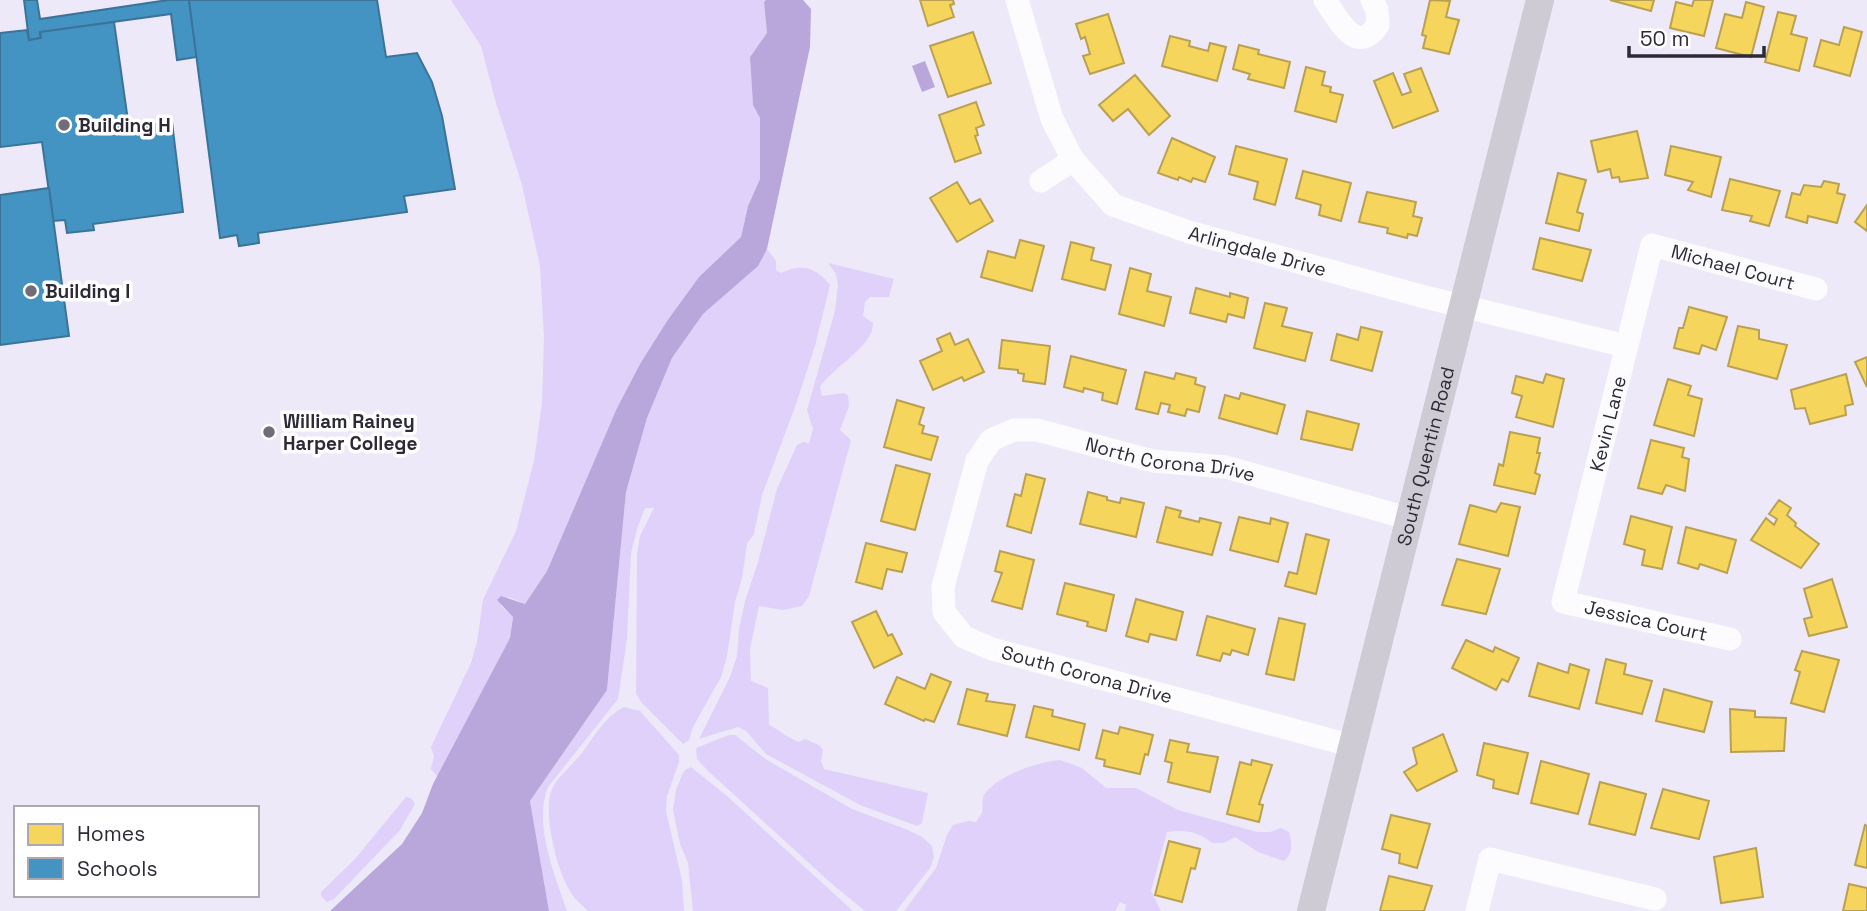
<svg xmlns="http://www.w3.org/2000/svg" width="1867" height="911" font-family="'Space Grotesk',sans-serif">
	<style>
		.green { fill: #dfd1fa }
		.water { fill: #b9a7db }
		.homes { fill: #f6d55c; stroke: #baa151; stroke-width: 2 }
		.schools { fill: #4393c3; stroke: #3c7399; stroke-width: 2 }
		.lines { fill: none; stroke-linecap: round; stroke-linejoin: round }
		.minor { stroke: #fcfcfe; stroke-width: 23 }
		.major { stroke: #cfcbd5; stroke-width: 28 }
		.poi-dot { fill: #716c7a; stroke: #fff; stroke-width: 2.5 }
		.labels { text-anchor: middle; stroke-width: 7; stroke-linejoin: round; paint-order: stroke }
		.poi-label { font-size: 19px; font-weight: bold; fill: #2d2936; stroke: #fff; text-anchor: start }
		.street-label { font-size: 19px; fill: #2d2936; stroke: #fff }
	</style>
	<rect width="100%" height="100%" fill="#eee9f9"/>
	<!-- green -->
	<g class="green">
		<path d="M451,0H766L764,2L767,33L750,57L753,105L760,118V179L748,206L741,237L699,277L667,321L640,364L617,408L547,571L525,604L509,597L501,606L513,616L510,638L438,777L431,769L434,756L431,747L471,663L477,642L483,600L516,531L534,461L542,403L544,337L540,266L522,185L496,103L481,46Z"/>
		<path d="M767,249L776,261V270L781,273C801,263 816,267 830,285L815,346L795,407L762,495L754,534L747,544L742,578L735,602L727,656L721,677L693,727L689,740L683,744L641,702L636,693L637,555L640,536L654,508H645L637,529L631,553L627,639L618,699L548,787C533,823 555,876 567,911H549L530,801L607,690L626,492L647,418L672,358L703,314L757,266Z"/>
		<path d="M828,263L894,279L889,297H870L865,302L863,316L873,323C874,346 833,367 820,387L822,396L844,393L848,395L849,406L840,430L851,440L809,596L802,606L783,610L759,606L750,649L751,681L768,688L769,725C780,730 787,738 799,742L805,739L819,745L823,750L821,761L824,769L928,793L922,823L917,826L860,805L766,754L746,731L738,727L699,739L730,677L737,656L739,629L745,601L758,562L777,489L797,445L803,442L809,443L813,429L807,410L835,311L838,285L836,274Z"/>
		<path d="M624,707L640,711L679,755V762L667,796L666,811L682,880L684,911H588C582,905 574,899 570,891C557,871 541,809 553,787C561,773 575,763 584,750C595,735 607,715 624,707Z"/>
		<path d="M729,735H735L767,760L852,809L908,830L922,837L932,846L934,857L930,868L896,911H865L832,884L707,770L697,759L696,748Z"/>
		<path d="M1060,760L1082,768L1106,788H1136L1178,810L1257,832H1270L1281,828L1289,832C1292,843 1293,854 1284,861L1258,852L1235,837L1224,843H1212C1200,832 1184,829 1167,832L1151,891L1161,911H1125L1126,905L1120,902L1115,911H904L936,868L947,835L953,825L969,821L976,822C978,818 981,816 982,812C984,804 980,798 987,791C1002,774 1038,762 1060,760Z"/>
		<path d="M691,767L727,796L853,911H693L688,863L680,844L673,810L676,790L682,775L685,770Z"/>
		<path d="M406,797L411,798L415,804L400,830L334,899L327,902L321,896V892L355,859Z"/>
	</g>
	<!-- water -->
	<g class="water">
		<path d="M766,0H803L811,9L810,47L767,249L758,266L703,314L672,358L647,418L626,492L607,690L530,801L549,911H330L402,844L422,813L433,784L510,638L513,617L497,600L501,596L525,604L547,571L617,408L640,364L667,321L699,277L741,237L748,206L760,179V118L753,105L750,57L767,33L764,2Z"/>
		<path d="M925,61L935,87L922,92L912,66Z"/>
	</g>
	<!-- homes -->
	<g class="homes">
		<path d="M920,0H953L954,4L950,5L954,17L928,26Z"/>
		<path d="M1430,0L1450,1L1446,17L1459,20L1449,54L1423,48L1426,36L1422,35Z"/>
		<path d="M1610,0H1654L1651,11Z"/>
		<path d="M1694,0H1713L1704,36L1670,28L1676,2L1692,6Z"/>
		<path d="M1746,2L1764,7L1751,57L1716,48L1725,14L1742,18Z"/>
		<path d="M1778,12L1796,16L1791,34L1807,38L1799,71L1765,62Z"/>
		<path d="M1108,14L1124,63L1090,74L1083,56L1090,54L1085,37L1081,39L1076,24Z"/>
		<path d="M1844,27L1862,32L1850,76L1814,66L1821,40L1839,45Z"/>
		<path d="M973,32L991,83L948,97L930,46Z"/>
		<path d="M1170,36L1190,41L1189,46L1208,51L1210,43L1226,47L1217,81L1162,66Z"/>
		<path d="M1239,45L1259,50L1258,54L1290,62L1284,88L1248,79L1250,74L1233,69Z"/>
		<path d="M1306,67L1325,72L1322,85L1331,87L1330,92L1343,95L1336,122L1295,111Z"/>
		<path d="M1421,68L1438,111L1393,128L1374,81L1393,73L1402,95L1411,92L1404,74Z"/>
		<path d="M1135,75L1170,116L1149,135L1128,109L1113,121L1099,105Z"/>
		<path d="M976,102L984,125L976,128L978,135L975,136L981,153L955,162L939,115Z"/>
		<path d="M1637,131L1648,178L1620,182L1619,177L1612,178L1610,169L1598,172L1591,141Z"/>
		<path d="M1172,138L1215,157L1205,182L1193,178L1191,182L1179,177L1178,180L1158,173Z"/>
		<path d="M1236,146L1287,159L1275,205L1254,199L1258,182L1229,174Z"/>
		<path d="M1671,146L1721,157L1711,197L1688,190L1693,182L1665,175Z"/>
		<path d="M1303,171L1351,183L1341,221L1319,215L1321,205L1296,198Z"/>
		<path d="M1558,173L1586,180L1577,212L1583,214L1579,231L1546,223Z"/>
		<path d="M1730,179L1780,191L1769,226L1750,221L1752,216L1722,210Z"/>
		<path d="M1824,181L1839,184L1837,193L1845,195L1837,223L1808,216L1807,223L1786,217L1792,193L1800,195L1804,185L1821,187Z"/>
		<path d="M957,182L970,204L980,199L993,221L957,242L930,198Z"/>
		<path d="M1367,192L1416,202L1413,216L1422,218L1417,236L1408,234L1407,238L1387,233L1388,228L1359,222Z"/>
		<path d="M1867,205V231L1855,222Z"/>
		<path d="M1540,238L1591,250L1582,281L1533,269Z"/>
		<path d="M1020,240L1044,246L1032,291L981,277L988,251L1015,258Z"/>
		<path d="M1071,242L1094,248L1091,260L1111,265L1105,290L1062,279Z"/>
		<path d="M1130,268L1151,274L1147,291L1171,297L1164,326L1119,314Z"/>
		<path d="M1196,288L1230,297V293L1248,298L1244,318L1228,314L1226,322L1190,313Z"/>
		<path d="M1265,303L1287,308L1282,326L1312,333L1305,361L1254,348Z"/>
		<path d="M1689,307L1727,317L1716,350L1702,345L1699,354L1674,348L1679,328H1683Z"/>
		<path d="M1738,326L1759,330V339L1787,345L1777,379L1728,366Z"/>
		<path d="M1361,327L1382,332L1372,371L1331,360L1337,334L1358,340Z"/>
		<path d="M950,333L955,345L968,339L984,372L964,381L962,377L933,390L920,361L942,351L937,339Z"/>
		<path d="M1002,340L1050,346L1045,384L1023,381L1024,374L1018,373V370L999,368Z"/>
		<path d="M1071,356L1126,370L1117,404L1102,400L1103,393L1084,388L1083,392L1064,387Z"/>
		<path d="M1867,357V387L1855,362Z"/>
		<path d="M1145,372L1174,379L1176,373L1196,378L1195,384L1205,387L1199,412L1187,409L1185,416L1168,412L1170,405L1161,403L1158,414L1136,409Z"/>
		<path d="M1546,374L1564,379L1553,427L1516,417L1522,396L1512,393L1516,376L1543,383Z"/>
		<path d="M1846,374L1853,404L1845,406L1846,415L1810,424L1805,408L1795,409L1791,390Z"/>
		<path d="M1668,379L1691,386L1688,395L1702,399L1694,436L1654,425Z"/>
		<path d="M1241,393L1285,405L1277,434L1219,418L1225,395L1239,399Z"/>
		<path d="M897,400L924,408L919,424L924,426L922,433L938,437L931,460L884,447Z"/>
		<path d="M1307,411L1359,424L1352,450L1301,439Z"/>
		<path d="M1510,432L1540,438L1537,453H1540L1535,473L1540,475L1535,494L1494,485L1499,464L1503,466Z"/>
		<path d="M1651,440L1684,448L1682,457L1689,459L1685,491L1666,485L1662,494L1638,488Z"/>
		<path d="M896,465L930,474L915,530L881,521Z"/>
		<path d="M1026,474L1045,479L1031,533L1007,526L1015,494L1021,496Z"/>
		<path d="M1088,492L1107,497V500L1120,503L1121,498L1144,503L1136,537L1080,524Z"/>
		<path d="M1779,500L1791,508L1787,515L1796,523L1795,526L1819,544L1801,568L1751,540L1766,518L1774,525L1777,519L1769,514Z"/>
		<path d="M1501,503L1520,507L1508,556L1459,544L1470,505L1496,512Z"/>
		<path d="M1166,507L1181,511L1179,517L1199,522L1200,518L1221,523L1212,555L1157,542Z"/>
		<path d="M1631,516L1672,527L1662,569L1642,565L1645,550L1624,544Z"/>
		<path d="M1239,517L1270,524L1271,518L1288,523L1278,562L1230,550Z"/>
		<path d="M1686,527L1736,540L1727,573L1700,564L1698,569L1678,563Z"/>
		<path d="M1306,534L1329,540L1316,594L1285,586L1289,572L1297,574Z"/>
		<path d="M866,543L907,553L902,572L887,569L882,589L856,582Z"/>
		<path d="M1000,551L1034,560L1022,609L992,601L1002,573L995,571Z"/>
		<path d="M1457,559L1500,569L1486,614L1442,605Z"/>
		<path d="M1832,579L1847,627L1809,636L1804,619L1812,617L1804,589Z"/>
		<path d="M1065,583L1114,595L1106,631L1087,626L1088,622L1057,614Z"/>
		<path d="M1136,599L1183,612L1176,640L1150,634L1148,642L1126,636Z"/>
		<path d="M876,611L888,636L892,634L902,654L874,668L852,622Z"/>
		<path d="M1207,616L1255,629L1248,655L1232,650L1230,655L1223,653L1220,661L1197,655Z"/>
		<path d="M1279,618L1305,624L1294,680L1266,674Z"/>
		<path d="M1466,640L1493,652L1495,647L1519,658L1508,682L1502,679L1496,690L1452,668Z"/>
		<path d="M1802,651L1839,660L1824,712L1791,703L1800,672L1795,670Z"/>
		<path d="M1606,659L1626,664L1624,674L1652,681L1642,714L1596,703Z"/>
		<path d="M1538,663L1568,673L1570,664L1589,670L1579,709L1529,696Z"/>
		<path d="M931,674L951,682L934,722L925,719L924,721L885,704L897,677L925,689Z"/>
		<path d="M967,689L988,694L986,701L1015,705L1007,736L958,724Z"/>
		<path d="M1664,689L1712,702L1704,732L1656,721Z"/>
		<path d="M1034,706L1053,710L1052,716L1085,724L1079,750L1026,737Z"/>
		<path d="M1730,709L1755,711V717L1786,718L1784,751L1731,752Z"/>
		<path d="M1120,727L1153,735L1148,755L1145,754L1140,774L1104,766L1105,760L1096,758L1103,730L1118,734Z"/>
		<path d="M1443,734L1457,771L1417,791L1404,772L1417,764L1413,748Z"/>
		<path d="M1170,740L1189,744L1187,752L1218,757L1210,792L1168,782L1172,763L1165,761Z"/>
		<path d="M1484,743L1528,753L1518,794L1493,788L1494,780L1477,775Z"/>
		<path d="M1252,760L1272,765L1259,804L1263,805L1259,822L1227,814L1240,762L1251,765Z"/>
		<path d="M1541,761L1589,774L1578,814L1531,803Z"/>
		<path d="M1600,782L1646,794L1635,835L1589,824Z"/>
		<path d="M1663,789L1709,801L1699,839L1651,828Z"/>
		<path d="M1391,815L1430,824L1417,868L1399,863L1400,854L1382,849Z"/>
		<path d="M1865,825L1867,826V868L1855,865Z"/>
		<path d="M1169,841L1200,849L1195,869L1191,868L1182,902L1155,895Z"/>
		<path d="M1756,848L1763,897L1721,903L1714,857Z"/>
		<path d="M1389,876L1432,886L1424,911H1380Z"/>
		<path d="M1849,884L1867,888V911H1843Z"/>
	</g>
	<!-- schools -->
	<g class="schools">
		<path d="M24,0H37L40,19L168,0H189L197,57L177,60L171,14L40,32L41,38L29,40Z"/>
		<path d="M189,0H377L386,57L417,53L432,82L442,116L455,189L404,196L407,212L258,233L259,243L239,246L237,235L220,238Z"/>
		<path d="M114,22L129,128L172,122L183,212L93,224L94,230L67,233L65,220L53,221L42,142L0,147V33L27,30L29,40L41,38L40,32Z"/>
		<path d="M49,188L69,336L0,345V195Z"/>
	</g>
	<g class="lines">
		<!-- minor -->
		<g class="minor">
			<path id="s1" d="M1017,0L1052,119L1073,160L1113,205L1189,232L1421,296L1626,346"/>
			<path d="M1325,0C1337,17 1356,58 1378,25L1377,10L1372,0"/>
			<path d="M1041,181L1073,160"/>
			<path id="s2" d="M1730,639L1563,602L1652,245L1816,289"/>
			<path id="s3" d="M1353,746L992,649L964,637L944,612L943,587L977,461L991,440L1014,430H1037L1153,461L1226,467L1411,519"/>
			<path d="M1477,911L1490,859L1655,899"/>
		</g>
		<!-- major -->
		<path class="major" id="s4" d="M1311,911L1540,0"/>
	</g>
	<!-- markers -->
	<g class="poi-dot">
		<circle cx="64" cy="125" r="7"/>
		<circle cx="31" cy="291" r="7"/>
		<circle cx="269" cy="432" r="7"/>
	</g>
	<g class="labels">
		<!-- poi labels -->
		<g class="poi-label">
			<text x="78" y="132">Building H</text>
			<text x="45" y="298">Building I</text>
			<text x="283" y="428">William Rainey<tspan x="283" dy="22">Harper College</tspan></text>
		</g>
		<!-- street labels -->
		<g class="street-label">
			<text dy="7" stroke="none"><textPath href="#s1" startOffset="382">Arlingdale Drive</textPath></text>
			<text dy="7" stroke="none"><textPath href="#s2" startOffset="623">Michael Court</textPath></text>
			<text dy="7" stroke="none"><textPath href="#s2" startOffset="355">Kevin Lane</textPath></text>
			<text dy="7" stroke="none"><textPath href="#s4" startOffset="469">South Quentin Road</textPath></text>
			<text dy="7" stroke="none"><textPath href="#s3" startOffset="802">North Corona Drive</textPath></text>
			<text transform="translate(1646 620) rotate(13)" y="7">Jessica Court</text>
			<text transform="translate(1087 674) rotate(15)" y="7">South Corona Drive</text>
		</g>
	</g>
	<!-- legend -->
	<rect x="14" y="806" width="245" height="91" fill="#ffffff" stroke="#aba9af" stroke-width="2"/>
	<rect x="28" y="824" width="35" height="21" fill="#f6d55c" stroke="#aba9af" stroke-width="2"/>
	<text x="77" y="841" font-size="21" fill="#2d2936">Homes</text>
	<rect x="28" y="858" width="35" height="21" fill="#4393c3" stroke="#aba9af" stroke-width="2"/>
	<text x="77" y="876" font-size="21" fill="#2d2936">Schools</text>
	<!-- scale -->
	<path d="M1629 46v10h135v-10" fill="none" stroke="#2d2936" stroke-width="3.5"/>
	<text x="1640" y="46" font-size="21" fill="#2d2936" stroke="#ffffff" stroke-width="5" paint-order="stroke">50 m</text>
</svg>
